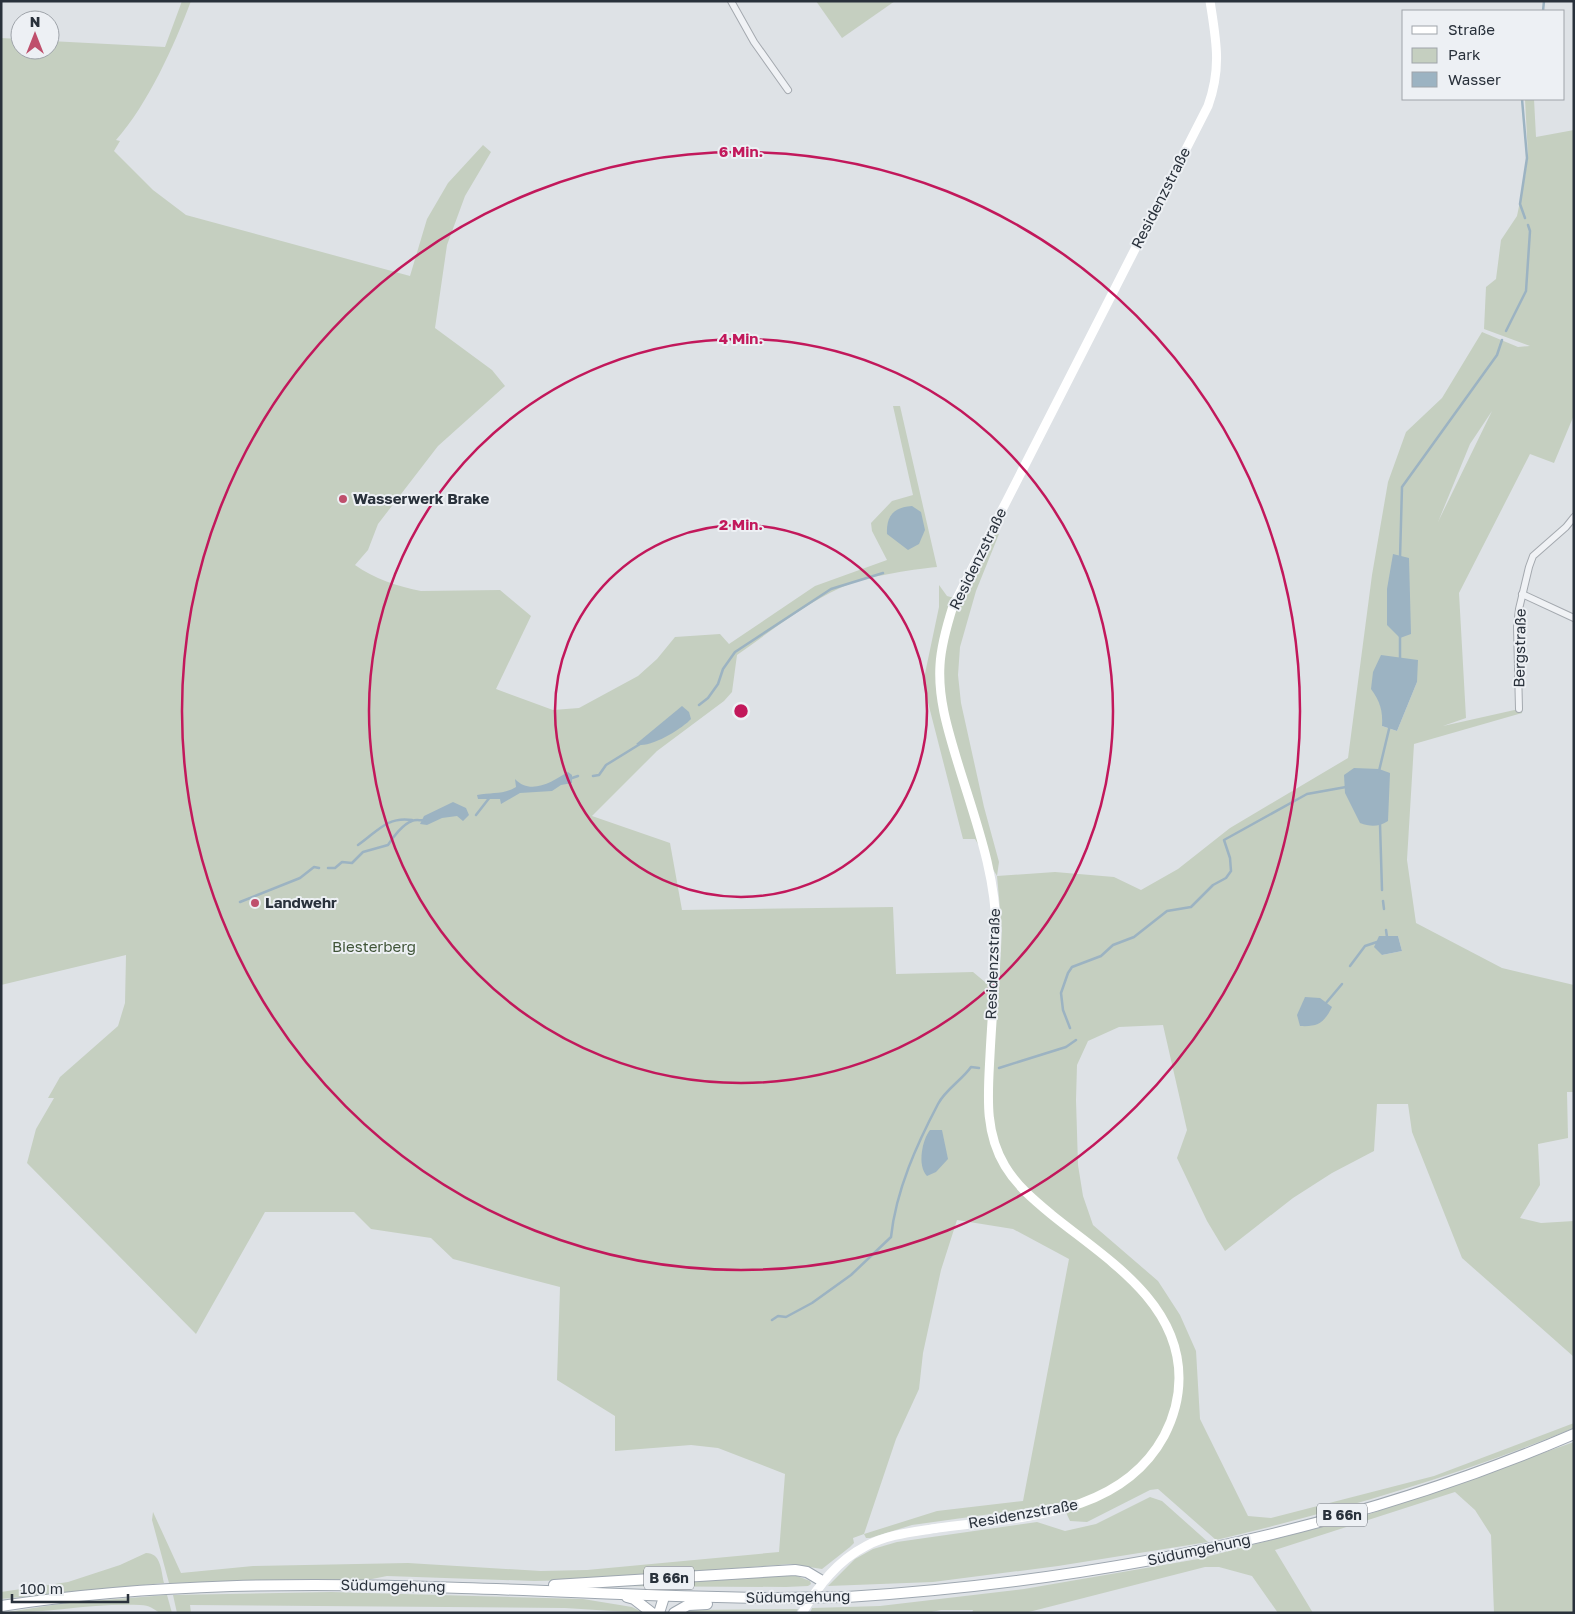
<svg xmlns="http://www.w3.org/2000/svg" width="1575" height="1614" font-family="'Golos Text',sans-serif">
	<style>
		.green { fill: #c5cfc0; fill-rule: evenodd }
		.water { fill: #9cb3c2 }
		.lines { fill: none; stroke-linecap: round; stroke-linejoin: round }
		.stream { stroke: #9cb3c2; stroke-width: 2.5 }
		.minor-casing { stroke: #a4a9af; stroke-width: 8 }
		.primary-casing { stroke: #9ea7b0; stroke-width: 12 }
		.minor { stroke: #f0f2f5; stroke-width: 6 }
		.secondary { stroke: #fff; stroke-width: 9 }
		.primary { stroke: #fff; stroke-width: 10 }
		.primary-bridge-casing { stroke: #9ea7b0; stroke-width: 12; stroke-linecap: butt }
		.primary-bridge { stroke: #fff; stroke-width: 10 }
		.ring { fill: none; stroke: #c2185b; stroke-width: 2.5 }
		.poi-dot { fill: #bf4f6c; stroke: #edf0f4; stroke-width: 2 }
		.labels { text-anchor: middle; stroke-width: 4; stroke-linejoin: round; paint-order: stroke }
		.shield { fill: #edf0f4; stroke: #646a72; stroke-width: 1 }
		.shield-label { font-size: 14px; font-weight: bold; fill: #29313b }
		.street-label { font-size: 15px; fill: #29313b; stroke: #edf0f4 }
		.poi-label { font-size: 15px; font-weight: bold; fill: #29313b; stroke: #edf0f4; text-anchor: start }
		.park-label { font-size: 15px; fill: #405538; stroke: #edf0f4 }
		.centre { fill: #c2185b; stroke: #edf0f4; stroke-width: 2.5 }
		.ring-label { font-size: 15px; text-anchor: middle; font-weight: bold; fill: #c2185b; stroke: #edf0f4; stroke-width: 4; stroke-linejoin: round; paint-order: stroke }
	</style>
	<rect width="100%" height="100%" fill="#dee2e6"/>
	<!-- green -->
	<g class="green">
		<path d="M182,1H191C174,46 148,104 116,140L120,141L114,151L153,190L186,215L410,276L427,219L448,183L483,145L491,152L465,196L447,245L435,328L492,370L505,386L438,446L378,524L368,550L355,565C373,578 399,587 421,591L500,590L531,616L496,689L553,710L579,708L638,676L657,659L675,637L720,634L729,644L815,586L887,560L872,531L871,523L892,501L913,495L893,406H900L937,567C909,570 866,576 840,588C803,605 770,632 737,655L732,692L724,701L657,751L592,816L670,843L682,910L893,907L896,974L973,972L991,987L999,986L1002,930L997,876L975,839H963L923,683L939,607V585L947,596L961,600L995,533L999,534L976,591L960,647L958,675L961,703L984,807L999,862L997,876L1055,872L1114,877L1141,890L1178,869L1230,828L1348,758L1372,575L1388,482L1406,432L1442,398L1482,332L1518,347L1530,346L1484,329L1486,287L1496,279L1501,240L1517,216L1525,177L1528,156L1525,99H1534L1536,137L1574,130V415L1554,463L1530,454L1459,593L1466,718L1443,726L1519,709L1521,658L1522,713L1414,744L1407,860L1416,923L1502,968L1574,985V1092H1567L1568,1138L1538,1144L1540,1185L1520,1218L1541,1223L1574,1221V1357L1462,1258L1412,1132L1408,1104H1377L1374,1151L1332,1173L1293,1198L1225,1251L1207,1221L1177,1158L1187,1130L1163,1025L1119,1027L1088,1041L1077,1065L1076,1100L1078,1165L1083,1196L1093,1225L1158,1281L1180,1315L1196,1351L1200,1419L1248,1516L1271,1518L1434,1476L1574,1423V1428C1458,1476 1338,1511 1216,1540L1158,1489L1150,1490L1087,1522L1070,1521L1062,1504L912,1525L870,1538H866L864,1534L853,1538L854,1543L850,1547L822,1569L790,1564L582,1580L534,1581L387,1576L367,1580L169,1583L152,1520L153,1512L181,1573L253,1566L408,1563L541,1571L587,1570L779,1552L785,1474L718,1448L691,1445L615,1451V1416L557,1380L560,1287L453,1259L431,1238L371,1229L354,1212H265L196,1334L27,1163L36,1129L54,1098H48L60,1077L118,1026L125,1003L126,955L1,985V38L20,39V50H50V41L165,47ZM1492,411L1438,522L1470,444ZM1417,682L1397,731L1382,726L1383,713L1378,698ZM1379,936H1398L1402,951L1382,955ZM957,1220L1013,1229L1069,1259L1023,1501L937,1511L864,1534L896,1439L919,1389L923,1353L941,1270Z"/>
		<path d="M816,1H895L842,38Z"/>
		<path d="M1574,1442V1613H1494L1491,1535L1475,1510L1455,1492L1275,1550L1313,1613H1278L1252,1576L1219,1567H1205L1025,1613H972L973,1610H941L927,1613H810L812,1608L880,1606L1024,1589L1198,1559L1364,1516Z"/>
		<path d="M1150,1497L1162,1501L1208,1542L1058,1566L933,1582L828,1586L855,1559L873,1549L897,1542L1037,1522L1065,1531L1096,1524Z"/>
		<path d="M146,1553C161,1553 161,1570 164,1583L1,1599V1592L68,1582L120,1565Z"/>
		<path d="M783,1576H797L810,1581L811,1584L808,1586L786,1587L604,1586Z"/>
		<path d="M331,1592L583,1599L632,1607L644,1613L565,1608L190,1605L191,1613H177L173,1595Z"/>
		<path d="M167,1595L172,1613C169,1613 163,1614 160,1613C153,1609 150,1605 140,1605C93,1603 48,1613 1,1613L66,1603Z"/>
		<path d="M798,1609L796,1613H683L692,1610Z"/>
	</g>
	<!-- water -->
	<g class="water">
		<path d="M912,506L921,512L925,530L919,544L908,550L887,534C886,516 894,507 912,506Z"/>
		<path d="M1393,554L1409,558L1411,634L1400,638L1387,625V589Z"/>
		<path d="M1381,655L1418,660L1417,682L1397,731L1382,726C1383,711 1380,701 1371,689L1373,672Z"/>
		<path d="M682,706L689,712L691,719C683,728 648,750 636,744Z"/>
		<path d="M1354,768L1379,769L1390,773L1388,821C1378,827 1371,827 1360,823L1345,793L1344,775Z"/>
		<path d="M568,772L572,775V783L561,785L552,791L520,793L501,804L500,799H478L477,795C492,792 503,795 516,787L515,779C531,796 553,781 568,772Z"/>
		<path d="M453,802L466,808L469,815L463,821L457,816L442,818L427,825L420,824L424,816Z"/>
		<path d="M1379,936H1398L1402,951L1382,955L1374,947Z"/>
		<path d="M1305,997L1320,998L1332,1007C1324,1023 1318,1027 1300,1026L1297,1015Z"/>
		<path d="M930,1130H942L948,1159L936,1172L927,1176C917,1166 922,1140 930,1130Z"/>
	</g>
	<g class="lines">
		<!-- stream -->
		<g class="stream">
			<path d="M1543,11L1544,1"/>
			<path d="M1522,99L1527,158L1520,204L1525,218"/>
			<path d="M1506,331L1526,291L1530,231L1528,225"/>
			<path d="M1400,558L1402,487L1497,355L1502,340"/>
			<path d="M1400,658V636"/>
			<path d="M699,705L708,698L718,684L723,669L735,652L831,589L883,573"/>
			<path d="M1379,771L1390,725"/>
			<path d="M593,776L599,775L606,765L640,744"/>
			<path d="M569,779L578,776"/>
			<path d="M476,815L490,797"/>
			<path d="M1380,824L1382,890"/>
			<path d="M358,845C377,832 387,816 412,820"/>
			<path d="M328,868H335L342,862L352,863L363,852L388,845C393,837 403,824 412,821C416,819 421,821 425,820"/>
			<path d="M1383,901L1384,909"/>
			<path d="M240,902L300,878L314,867L319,868"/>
			<path d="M1386,930L1387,937"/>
			<path d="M1350,966L1365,946L1377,942"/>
			<path d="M1326,1003L1342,984"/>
			<path d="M1070,1028L1063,1010L1061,993L1068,973L1072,967L1101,956L1113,945L1134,937L1167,911L1191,907L1213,885L1226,878L1231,871L1230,858L1224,840L1307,794L1346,787"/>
			<path d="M999,1068L1066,1047L1076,1040"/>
			<path d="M772,1320L778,1316L786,1317L812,1303L851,1275L891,1237C896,1190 917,1144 938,1104C945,1090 962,1080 971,1067L979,1068"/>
		</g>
		<defs>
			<g id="minor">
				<path d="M731,1L754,42L788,90"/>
				<path d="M1522,594L1574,618"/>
				<path d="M1519,709L1517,627L1519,609L1529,567L1533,556L1566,527L1574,517"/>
			</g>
			<g id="primary">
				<path d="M554,1585L795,1570L807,1572L822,1581"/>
				<path d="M627,1597L634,1599L652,1613"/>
				<path d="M847,1597C1096,1581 1344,1533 1574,1434"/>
				<path d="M1,1606C153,1583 309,1582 462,1588C568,1591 673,1598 779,1598"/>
				<path d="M659,1613L664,1597"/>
				<path d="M674,1613L688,1605L707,1604"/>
			</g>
		</defs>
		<!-- minor casing -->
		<use href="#minor" class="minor-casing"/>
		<!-- primary casing -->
		<use href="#primary" class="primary-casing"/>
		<!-- minor -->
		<use href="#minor" class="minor"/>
		<!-- secondary -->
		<path class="secondary" d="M802,1613C819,1585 837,1561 866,1546C888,1534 914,1532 938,1528C1019,1517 1120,1517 1164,1436C1174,1417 1179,1398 1179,1378C1179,1301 1105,1258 1052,1215C1034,1200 1017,1186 1005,1166C984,1131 988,1094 990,1055C992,1015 996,974 996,934C997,874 973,814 956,757C947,727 938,697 940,665C941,645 947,625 953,606L1208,106C1222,67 1216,40 1210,1"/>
		<!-- primary -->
		<use href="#primary" class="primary"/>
		<defs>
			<path id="primary-bridge" d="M779,1598L847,1597"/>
		</defs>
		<!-- primary-bridge casing -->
		<use href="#primary-bridge" class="primary-bridge-casing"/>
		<!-- primary-bridge -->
		<use href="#primary-bridge" class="primary-bridge"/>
	</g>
	<!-- distance rings -->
	<g class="ring">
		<circle cx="741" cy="711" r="186"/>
		<circle cx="741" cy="711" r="372"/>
		<circle cx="741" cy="711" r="559"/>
	</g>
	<!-- markers -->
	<g class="poi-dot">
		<circle cx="343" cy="499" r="5"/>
		<circle cx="255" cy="903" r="5"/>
	</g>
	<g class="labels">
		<!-- shield labels -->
		<g class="shield">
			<rect x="1317" y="1503.5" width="50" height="23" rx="4"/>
			<rect x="644" y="1566.5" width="50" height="23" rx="4"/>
		</g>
		<g class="shield-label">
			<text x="1342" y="1520">B 66n</text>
			<text x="669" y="1583">B 66n</text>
		</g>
		<!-- street labels -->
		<g class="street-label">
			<text transform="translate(1161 198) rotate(-63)" y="5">Residenzstraße</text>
			<text transform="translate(978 559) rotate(-64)" y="5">Residenzstraße</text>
			<text transform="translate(1520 648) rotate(-89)" y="5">Bergstraße</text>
			<text transform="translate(993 964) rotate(-88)" y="5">Residenzstraße</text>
			<text transform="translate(1023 1514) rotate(-10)" y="5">Residenzstraße</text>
			<text transform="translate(1199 1550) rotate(-12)" y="5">Südumgehung</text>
			<text transform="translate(393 1586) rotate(1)" y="5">Südumgehung</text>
			<text transform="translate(798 1597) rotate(-1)" y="5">Südumgehung</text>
		</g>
		<!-- poi labels -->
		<g class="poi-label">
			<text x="353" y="504">Wasserwerk Brake</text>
			<text x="265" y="908">Landwehr</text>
		</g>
		<!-- park labels -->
		<g class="park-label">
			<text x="374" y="952">Biesterberg</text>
		</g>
	</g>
	<circle cx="741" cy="711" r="8" class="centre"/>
	<g class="ring-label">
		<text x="741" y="157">6 Min.</text>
		<text x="741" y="344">4 Min.</text>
		<text x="741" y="530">2 Min.</text>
	</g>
	<!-- border -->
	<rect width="1575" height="1614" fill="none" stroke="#29313b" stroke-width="5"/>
	<!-- legend -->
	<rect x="1402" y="10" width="162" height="90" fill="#edf0f4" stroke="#9fa4aa"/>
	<rect x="1412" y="26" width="25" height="8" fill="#ffffff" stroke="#9fa4aa"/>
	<text x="1448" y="35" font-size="15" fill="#29313b">Straße</text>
	<rect x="1412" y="48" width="25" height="15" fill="#c5cfc0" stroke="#9fa4aa"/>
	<text x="1448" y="60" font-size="15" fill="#29313b">Park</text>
	<rect x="1412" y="72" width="25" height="15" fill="#9cb3c2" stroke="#9fa4aa"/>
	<text x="1448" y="85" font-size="15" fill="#29313b">Wasser</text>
	<!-- north arrow -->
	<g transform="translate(35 35)"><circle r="24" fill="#edf0f4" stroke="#9fa4aa"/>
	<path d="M0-4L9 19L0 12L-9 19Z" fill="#bf4f6c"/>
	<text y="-8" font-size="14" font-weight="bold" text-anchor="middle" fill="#29313b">N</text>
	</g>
	<!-- scale -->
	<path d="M12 1594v8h116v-8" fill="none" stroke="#29313b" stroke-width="2.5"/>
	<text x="20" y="1594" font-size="15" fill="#29313b" stroke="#edf0f4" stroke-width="4" paint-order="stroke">100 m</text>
</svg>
